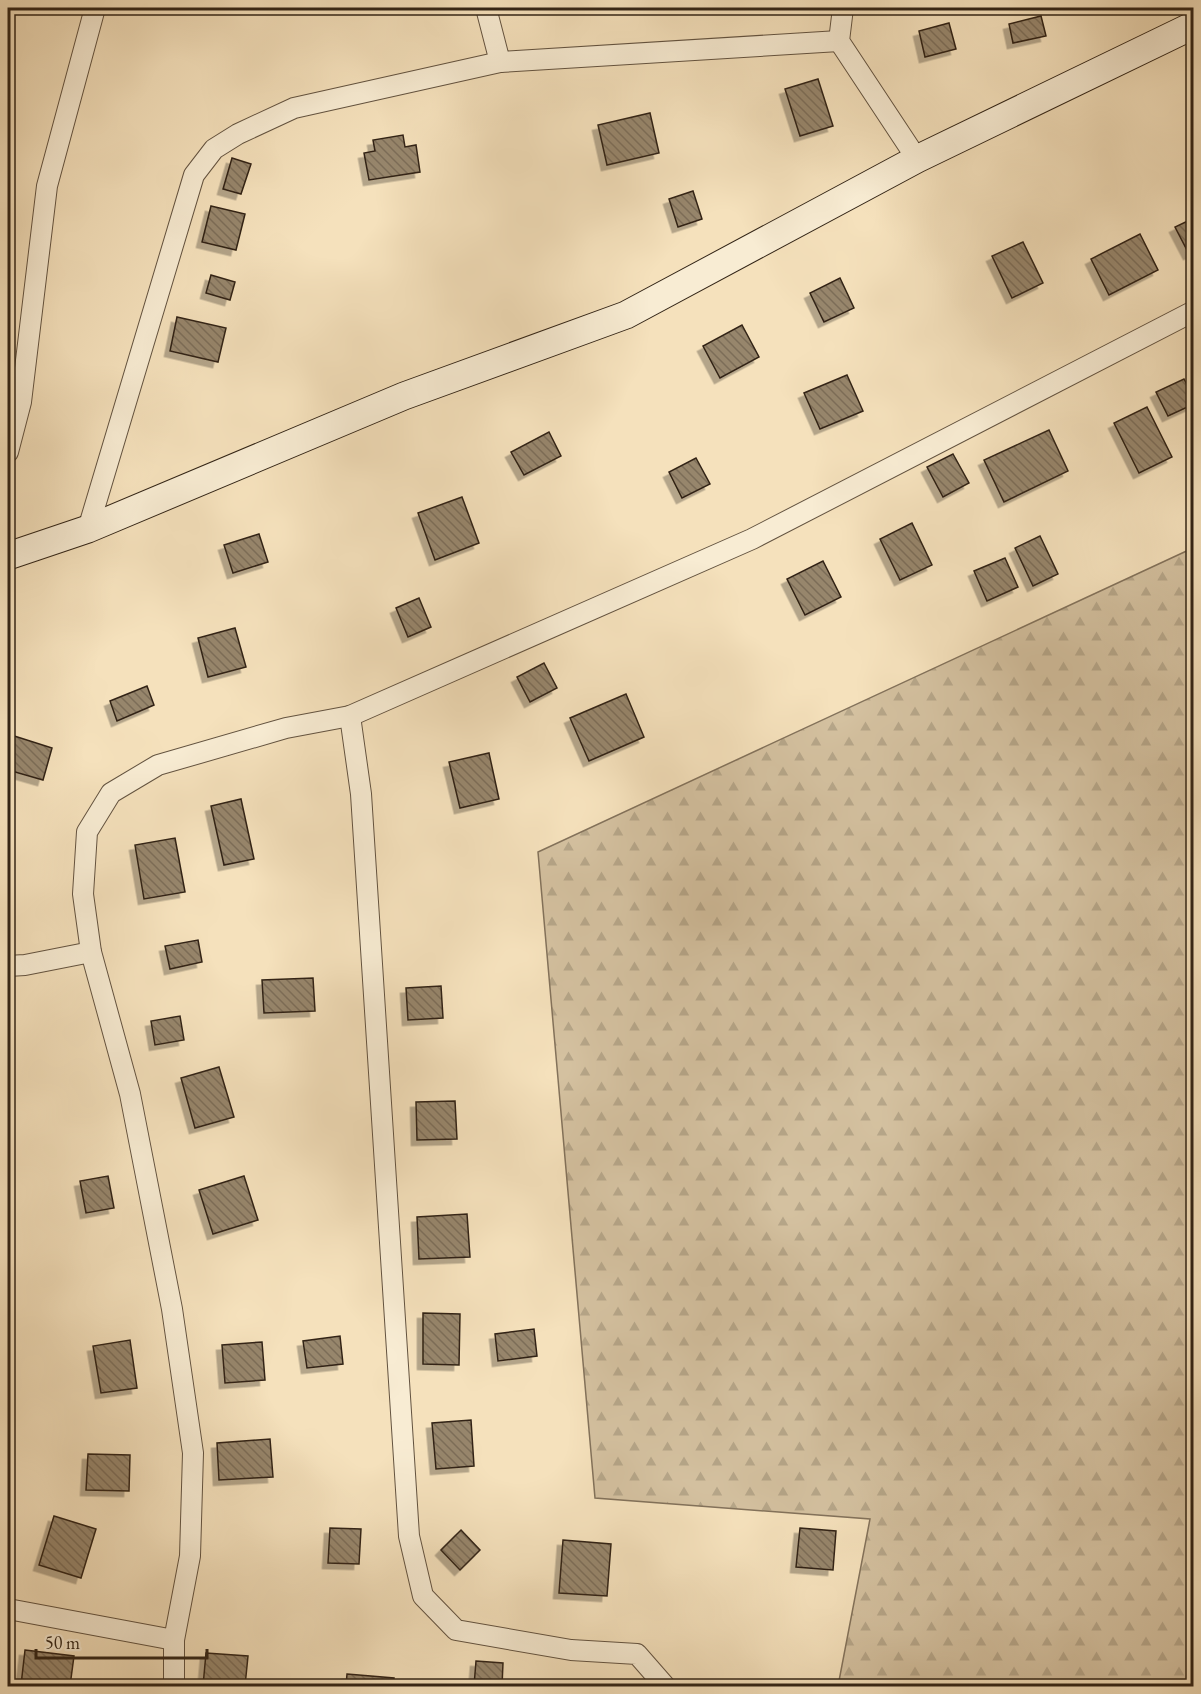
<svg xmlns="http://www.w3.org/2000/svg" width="1201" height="1694" font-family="'EB Garamond',serif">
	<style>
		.forest { fill: url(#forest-firs); stroke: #83725b; stroke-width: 1.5 }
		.building { fill: url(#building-back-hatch); stroke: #322416; stroke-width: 1.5; filter: url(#shadow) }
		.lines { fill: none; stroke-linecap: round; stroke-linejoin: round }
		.street-casing { stroke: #635340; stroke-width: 22 }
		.secondary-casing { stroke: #322416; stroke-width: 29 }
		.street { stroke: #f8ecd3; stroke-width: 20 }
		.secondary { stroke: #f8ecd3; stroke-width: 27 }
	</style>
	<defs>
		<pattern id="forest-firs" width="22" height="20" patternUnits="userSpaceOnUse" patternTransform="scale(1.5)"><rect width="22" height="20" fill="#d4c1a0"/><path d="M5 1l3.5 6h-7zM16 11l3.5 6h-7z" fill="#b6a689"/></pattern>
		<pattern id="building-back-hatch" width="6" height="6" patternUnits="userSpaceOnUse" patternTransform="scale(1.5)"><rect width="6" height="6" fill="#97866c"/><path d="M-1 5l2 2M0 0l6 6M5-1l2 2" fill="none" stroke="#7c6d58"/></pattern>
		<filter id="shadow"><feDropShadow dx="-5.5" dy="5.5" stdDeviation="0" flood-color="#0004"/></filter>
	</defs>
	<rect width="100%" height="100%" fill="#f5e1bc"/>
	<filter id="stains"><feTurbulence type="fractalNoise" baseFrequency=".00333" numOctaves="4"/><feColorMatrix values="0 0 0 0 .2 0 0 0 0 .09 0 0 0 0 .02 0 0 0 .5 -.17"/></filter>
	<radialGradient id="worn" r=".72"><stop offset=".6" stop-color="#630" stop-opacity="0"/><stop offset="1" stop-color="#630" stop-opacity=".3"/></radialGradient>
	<!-- forest -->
	<path class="forest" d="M1193,548V1686H838L870,1519L595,1498L538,852Z"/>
	<!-- building -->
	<g class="building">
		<path d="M1041,16L1046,36L1013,43L1009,24Z"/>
		<path d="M949,23L956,49L925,57L919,31Z"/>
		<path d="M818,79L833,126L800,136L785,89Z"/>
		<path d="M650,113L659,153L607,165L598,125Z"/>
		<path d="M403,135L405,147L416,145L420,172L369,180L364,153L375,151L373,140Z"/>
		<path d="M232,158L251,164L241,194L223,189Z"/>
		<path d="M693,191L702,219L678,227L669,199Z"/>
		<path d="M211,206L245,214L236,250L202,242Z"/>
		<path d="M1194,218V252L1189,254L1175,227Z"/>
		<path d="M1140,234L1158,270L1109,295L1091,259Z"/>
		<path d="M1023,242L1043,283L1012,298L992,256Z"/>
		<path d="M211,275L235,282L230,300L206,293Z"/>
		<path d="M840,278L854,308L824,322L810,293Z"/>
		<path d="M177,317L226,328L218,362L170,351Z"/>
		<path d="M742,325L759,357L720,378L703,346Z"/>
		<path d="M847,375L863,411L820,429L804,393Z"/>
		<path d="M1184,379L1194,398V404L1168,416L1156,392Z"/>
		<path d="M1147,407L1172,457L1139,473L1114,423Z"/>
		<path d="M1049,430L1068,471L1004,502L984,460Z"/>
		<path d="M549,432L561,456L524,475L511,452Z"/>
		<path d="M953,454L969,483L943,497L927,467Z"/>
		<path d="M696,458L710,484L682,498L669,472Z"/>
		<path d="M462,497L479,543L435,560L418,513Z"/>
		<path d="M912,523L932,565L900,580L880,539Z"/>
		<path d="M259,534L268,562L233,573L224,545Z"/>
		<path d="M1040,536L1058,574L1033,586L1015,548Z"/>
		<path d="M1005,558L1018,587L987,601L974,571Z"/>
		<path d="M823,561L841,597L805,615L787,579Z"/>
		<path d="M419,598L431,627L408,637L396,608Z"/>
		<path d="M235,628L246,667L208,677L198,638Z"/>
		<path d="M544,663L557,688L530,702L517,677Z"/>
		<path d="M147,686L154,705L117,721L110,701Z"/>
		<path d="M626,694L644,737L589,761L570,718Z"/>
		<path d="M8,734L52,748L43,780L8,770Z"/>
		<path d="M489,753L499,799L460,808L449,762Z"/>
		<path d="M241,799L254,859L224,865L211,806Z"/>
		<path d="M175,838L185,892L144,899L135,845Z"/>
		<path d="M198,940L202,962L170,969L165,946Z"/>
		<path d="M313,978L315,1011L264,1013L262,980Z"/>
		<path d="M441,986L443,1018L408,1020L406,988Z"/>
		<path d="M180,1016L184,1040L155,1045L151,1021Z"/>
		<path d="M219,1067L234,1117L195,1128L181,1078Z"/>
		<path d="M455,1101L457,1139L417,1140L416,1102Z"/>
		<path d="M108,1176L114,1208L86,1213L80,1181Z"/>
		<path d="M244,1176L258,1220L213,1234L199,1190Z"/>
		<path d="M467,1214L470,1257L419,1259L417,1217Z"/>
		<path d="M423,1313L460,1314L459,1365L423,1364Z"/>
		<path d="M534,1329L537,1356L498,1361L495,1334Z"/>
		<path d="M340,1336L343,1364L307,1368L303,1341Z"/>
		<path d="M130,1340L137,1388L101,1393L93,1346Z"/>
		<path d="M262,1342L265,1380L225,1383L222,1345Z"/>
		<path d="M471,1420L474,1466L436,1469L432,1423Z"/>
		<path d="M270,1439L273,1477L219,1480L217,1443Z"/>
		<path d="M88,1454L130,1455L129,1491L86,1490Z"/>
		<path d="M54,1516L96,1529L81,1578L39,1565Z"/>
		<path d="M330,1528L361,1529L359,1564L328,1563Z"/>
		<path d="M800,1528L836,1531L833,1570L796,1567Z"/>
		<path d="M461,1530L480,1550L460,1570L441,1550Z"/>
		<path d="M563,1540L611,1544L607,1596L559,1593Z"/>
		<path d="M25,1650L74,1656L70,1686H36L21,1685Z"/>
		<path d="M206,1653L248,1656L245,1686H203Z"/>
		<path d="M476,1661L503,1663L502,1686H474Z"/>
		<path d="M347,1674L394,1678L393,1686H346Z"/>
	</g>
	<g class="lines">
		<defs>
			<g id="street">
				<path d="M486,8L500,62"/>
				<path d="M843,8L839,41L917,159"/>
				<path d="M8,452L21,402L47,186L95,8"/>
				<path d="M88,529L194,175L214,149L238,134L294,108L500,62L839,41"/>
				<path d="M350,716L361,794L409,1536L423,1596L456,1630L571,1650L637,1654L665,1686"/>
				<path d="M8,966L25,965L91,952"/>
				<path d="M8,1609L174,1640"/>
				<path d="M174,1686V1640L190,1556L193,1453L172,1309L130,1094L91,952L83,894L87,832L111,793L158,765L286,728L350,716L752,539L1194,311"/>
			</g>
			<path id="secondary" d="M8,556L88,529L404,396L626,315L917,159L1194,25"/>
		</defs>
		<!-- street casing -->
		<use href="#street" class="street-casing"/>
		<!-- secondary casing -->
		<use href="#secondary" class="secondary-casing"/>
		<!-- street -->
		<use href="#street" class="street"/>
		<!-- secondary -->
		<use href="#secondary" class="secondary"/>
	</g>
	<!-- margin -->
	<rect width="1201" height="1694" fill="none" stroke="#f5e1bc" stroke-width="30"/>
	<rect x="9" y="9" width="1183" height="1676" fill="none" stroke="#322416" stroke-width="3"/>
	<rect x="15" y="15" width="1171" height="1664" fill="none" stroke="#322416" stroke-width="1.5"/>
	<!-- scale -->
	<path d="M36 1649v9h171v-9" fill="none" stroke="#322416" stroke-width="3"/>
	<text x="45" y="1649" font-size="18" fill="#322416" stroke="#f8ecd3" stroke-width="4.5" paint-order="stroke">50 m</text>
	<rect width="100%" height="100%" filter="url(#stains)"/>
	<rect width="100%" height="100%" fill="url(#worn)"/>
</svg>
